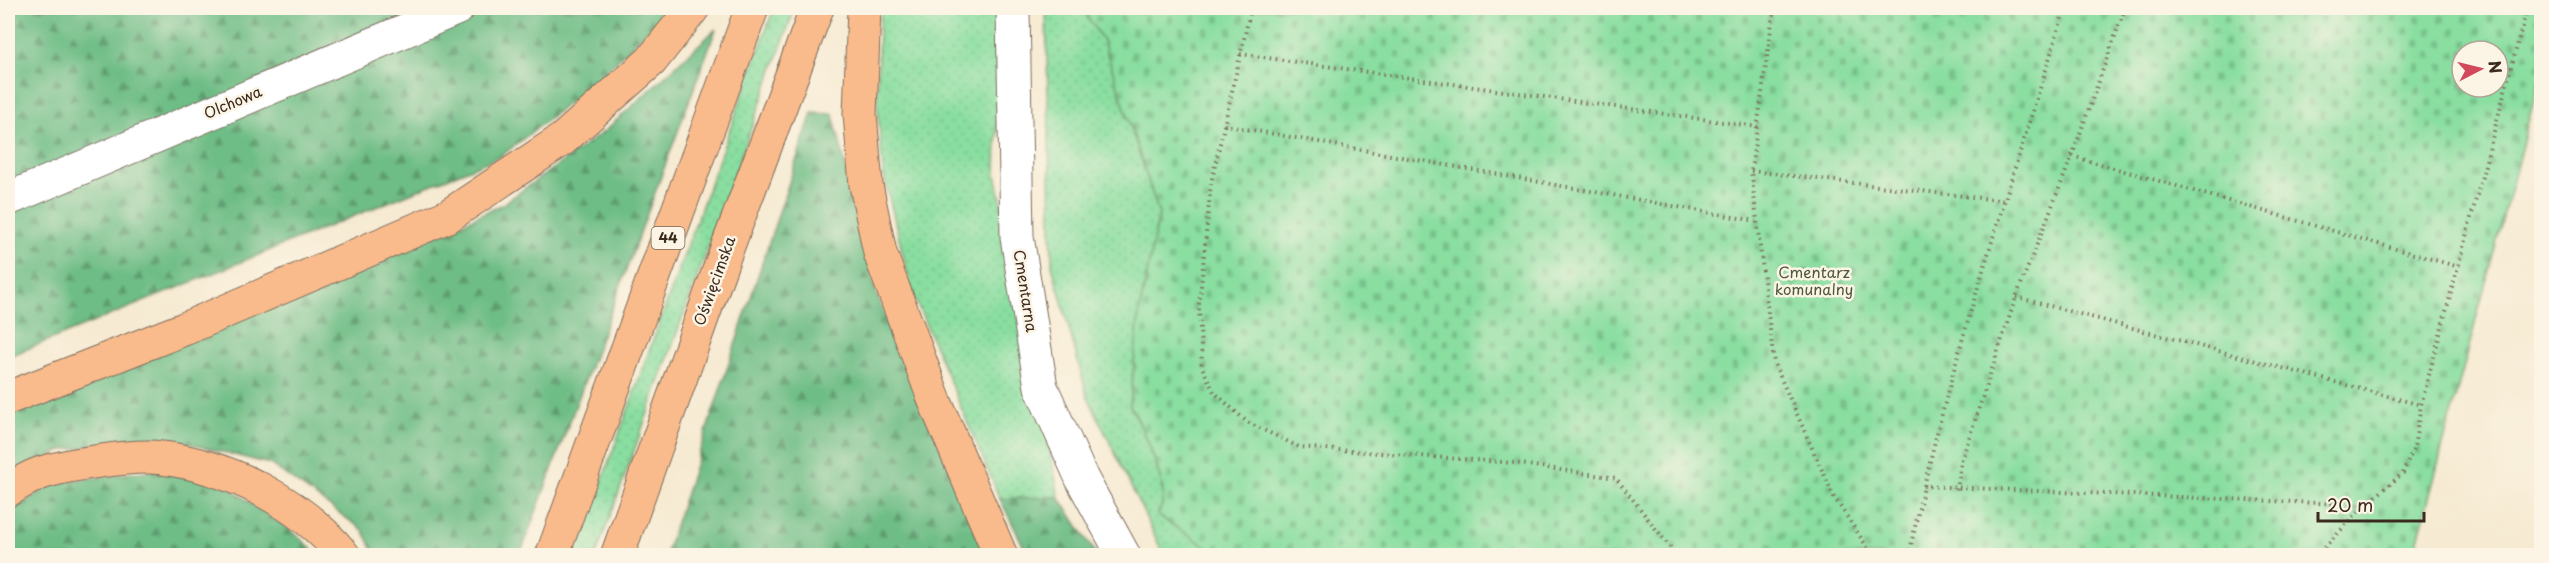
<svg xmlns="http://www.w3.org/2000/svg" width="2549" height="563" font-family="'Playpen Sans',sans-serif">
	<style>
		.grass { fill: url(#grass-dots); stroke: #62845f; stroke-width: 1.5 }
		.forest { fill: url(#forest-firs); stroke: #547452; stroke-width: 1.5 }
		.cemetery { fill: url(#cemetery-stones); stroke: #62845f; stroke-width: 1.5; fill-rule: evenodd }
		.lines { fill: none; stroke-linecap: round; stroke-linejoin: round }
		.minor-casing { stroke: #7c6d5d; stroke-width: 35 }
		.primary-casing { stroke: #7c6d5d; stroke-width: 35 }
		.trunk-casing { stroke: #7c6d5d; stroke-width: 35 }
		.path { stroke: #7c6d5d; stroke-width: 4; stroke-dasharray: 1.5 4.5; stroke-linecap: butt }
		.minor { stroke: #fff; stroke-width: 33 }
		.primary { stroke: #fabb8c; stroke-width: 33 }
		.trunk { stroke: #fabb8c; stroke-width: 33 }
		.labels { text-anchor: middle; stroke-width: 5; stroke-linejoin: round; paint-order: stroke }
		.shield { fill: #fcf5e5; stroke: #75675a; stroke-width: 1.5 }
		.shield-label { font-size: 14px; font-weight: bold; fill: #3b2a1e }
		.street-label { font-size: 15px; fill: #3b2a1e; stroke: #fcf5e5 }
		.park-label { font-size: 15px; fill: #4e573e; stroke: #fcf5e5 }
	</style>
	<defs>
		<pattern id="grass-dots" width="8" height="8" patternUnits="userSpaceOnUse" patternTransform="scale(1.5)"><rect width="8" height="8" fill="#89dea0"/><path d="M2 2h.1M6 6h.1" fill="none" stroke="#77bf89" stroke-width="1.8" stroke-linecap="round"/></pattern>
		<pattern id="forest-firs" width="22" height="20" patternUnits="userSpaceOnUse" patternTransform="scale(1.5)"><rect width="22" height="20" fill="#6ebd86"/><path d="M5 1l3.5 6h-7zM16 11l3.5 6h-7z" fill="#5c9a6d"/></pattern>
		<pattern id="cemetery-stones" width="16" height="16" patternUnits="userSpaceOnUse" patternTransform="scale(1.5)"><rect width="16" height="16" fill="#89dea0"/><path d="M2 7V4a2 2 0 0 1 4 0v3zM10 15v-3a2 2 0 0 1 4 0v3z" fill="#77bf89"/></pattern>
	</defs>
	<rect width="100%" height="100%" fill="#fcf5e5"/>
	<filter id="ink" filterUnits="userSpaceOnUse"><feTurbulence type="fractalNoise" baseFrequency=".0167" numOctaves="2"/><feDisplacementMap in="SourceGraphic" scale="12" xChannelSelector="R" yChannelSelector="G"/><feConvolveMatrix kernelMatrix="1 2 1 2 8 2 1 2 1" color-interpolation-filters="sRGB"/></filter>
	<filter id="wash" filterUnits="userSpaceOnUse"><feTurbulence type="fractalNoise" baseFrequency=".008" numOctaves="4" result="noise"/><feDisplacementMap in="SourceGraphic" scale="24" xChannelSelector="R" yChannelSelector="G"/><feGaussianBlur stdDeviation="1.35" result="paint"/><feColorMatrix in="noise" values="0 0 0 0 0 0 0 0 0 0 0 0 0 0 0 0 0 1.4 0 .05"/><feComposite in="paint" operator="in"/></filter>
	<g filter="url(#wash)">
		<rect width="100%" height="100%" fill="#f6ead2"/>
		<!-- grass -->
		<g class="grass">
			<path d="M774,8H795L596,555H575Z"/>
			<path d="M882,8H1000L996,174L1059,497L1000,499L912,292L883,172L877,102L879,25Z"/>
			<path d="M1046,8H1089L1088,17L1103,40L1159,214L1139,313L1130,406C1141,422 1166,482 1163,501C1162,506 1159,511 1157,515L1221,555H1164L1087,395L1052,265Z"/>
		</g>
		<!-- forest -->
		<g class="forest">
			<path d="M8,8H670L593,84L501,156L8,357Z"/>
			<path d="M716,29L520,555H376L363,530L270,464L171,439L62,450L8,478V412L433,237L503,204L606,130Z"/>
			<path d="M812,113L833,114L876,293L985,555L665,556Z"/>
			<path d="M154,470L225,485L297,535L318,555L8,556V513L54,483Z"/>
			<path d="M1059,497L1097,555H1028L1000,499Z"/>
		</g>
		<!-- cemetery -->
		<path class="cemetery" d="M1089,8H2541V73L2414,555L1221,556L1157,515C1159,511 1162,506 1163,502C1166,482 1141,422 1130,406L1139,313L1159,214L1103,40L1087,17ZM2462,51H2498V87H2462Z"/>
	</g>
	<g filter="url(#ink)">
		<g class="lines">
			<defs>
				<g id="minor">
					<path d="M1013,8L1017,237L1041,387L1082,479L1124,556"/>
					<path d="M8,199L458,8"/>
				</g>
				<g id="primary">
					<path d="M8,398L184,329L448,216L563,139L651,61L693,8"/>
					<path d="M552,556L752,8"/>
					<path d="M617,556L722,262L817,8"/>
				</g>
				<g id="trunk">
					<path d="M864,8L860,114L866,185L880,253L936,404L1001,556"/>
					<path d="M8,490C17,485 26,479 36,475C60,465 137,454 162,458C229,466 302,503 344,556"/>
				</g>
			</defs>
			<!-- minor casing -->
			<use href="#minor" class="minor-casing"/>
			<!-- primary casing -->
			<use href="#primary" class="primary-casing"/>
			<!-- trunk casing -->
			<use href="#trunk" class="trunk-casing"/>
			<!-- path -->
			<g class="path">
				<path d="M1251,8L1211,183L1199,307L1202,367L1214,392L1247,422L1299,447L1514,463L1616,478L1677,556"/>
				<path d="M1774,8L1751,171L1774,363L1834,497L1873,556"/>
				<path d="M1240,54L1758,127"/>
				<path d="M1224,125L1756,221"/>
				<path d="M2072,156L2459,267"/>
				<path d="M1751,171L2006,201"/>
				<path d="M2016,297L2421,405"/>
				<path d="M1923,486L2366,505L2403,473L2414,448L2421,405L2527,8"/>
				<path d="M1957,490L1961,462L2016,297L2072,156L2125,8"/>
				<path d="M1909,556C1946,369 2010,189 2065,8"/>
				<path d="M2316,556L2365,505"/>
			</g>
			<!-- minor -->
			<use href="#minor" class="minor"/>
			<!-- primary -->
			<use href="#primary" class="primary"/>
			<!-- trunk -->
			<use href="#trunk" class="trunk"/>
		</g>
	</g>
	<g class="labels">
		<!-- shield labels -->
		<rect class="shield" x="651.5" y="227" width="33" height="22" rx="4.5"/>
		<g class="shield-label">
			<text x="668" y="243">44</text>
		</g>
		<!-- street labels -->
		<g class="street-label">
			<text transform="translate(233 103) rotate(-23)" y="5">Olchowa</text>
			<text transform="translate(715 281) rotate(-70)" y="5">Oświęcimska</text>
			<text transform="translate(1025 291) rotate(81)" y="5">Cmentarna</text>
		</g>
		<!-- park labels -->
		<g class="park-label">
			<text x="1814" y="278">Cmentarz<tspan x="1814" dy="17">komunalny</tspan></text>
		</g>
	</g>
	<!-- margin -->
	<rect width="2549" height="563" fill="none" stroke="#fcf5e5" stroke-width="30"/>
	<!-- north arrow -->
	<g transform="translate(2480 69) rotate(83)"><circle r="28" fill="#fcf5e5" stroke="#afa495" stroke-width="1.5"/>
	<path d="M0-4.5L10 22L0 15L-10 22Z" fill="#d1495b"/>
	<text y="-9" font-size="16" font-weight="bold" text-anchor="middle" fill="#3b2a1e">N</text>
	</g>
	<!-- scale -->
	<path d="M2318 512v9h106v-9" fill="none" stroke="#3b2a1e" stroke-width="3"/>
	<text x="2327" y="512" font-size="18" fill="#3b2a1e" stroke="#fcf5e5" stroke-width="4.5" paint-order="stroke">20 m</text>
</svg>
